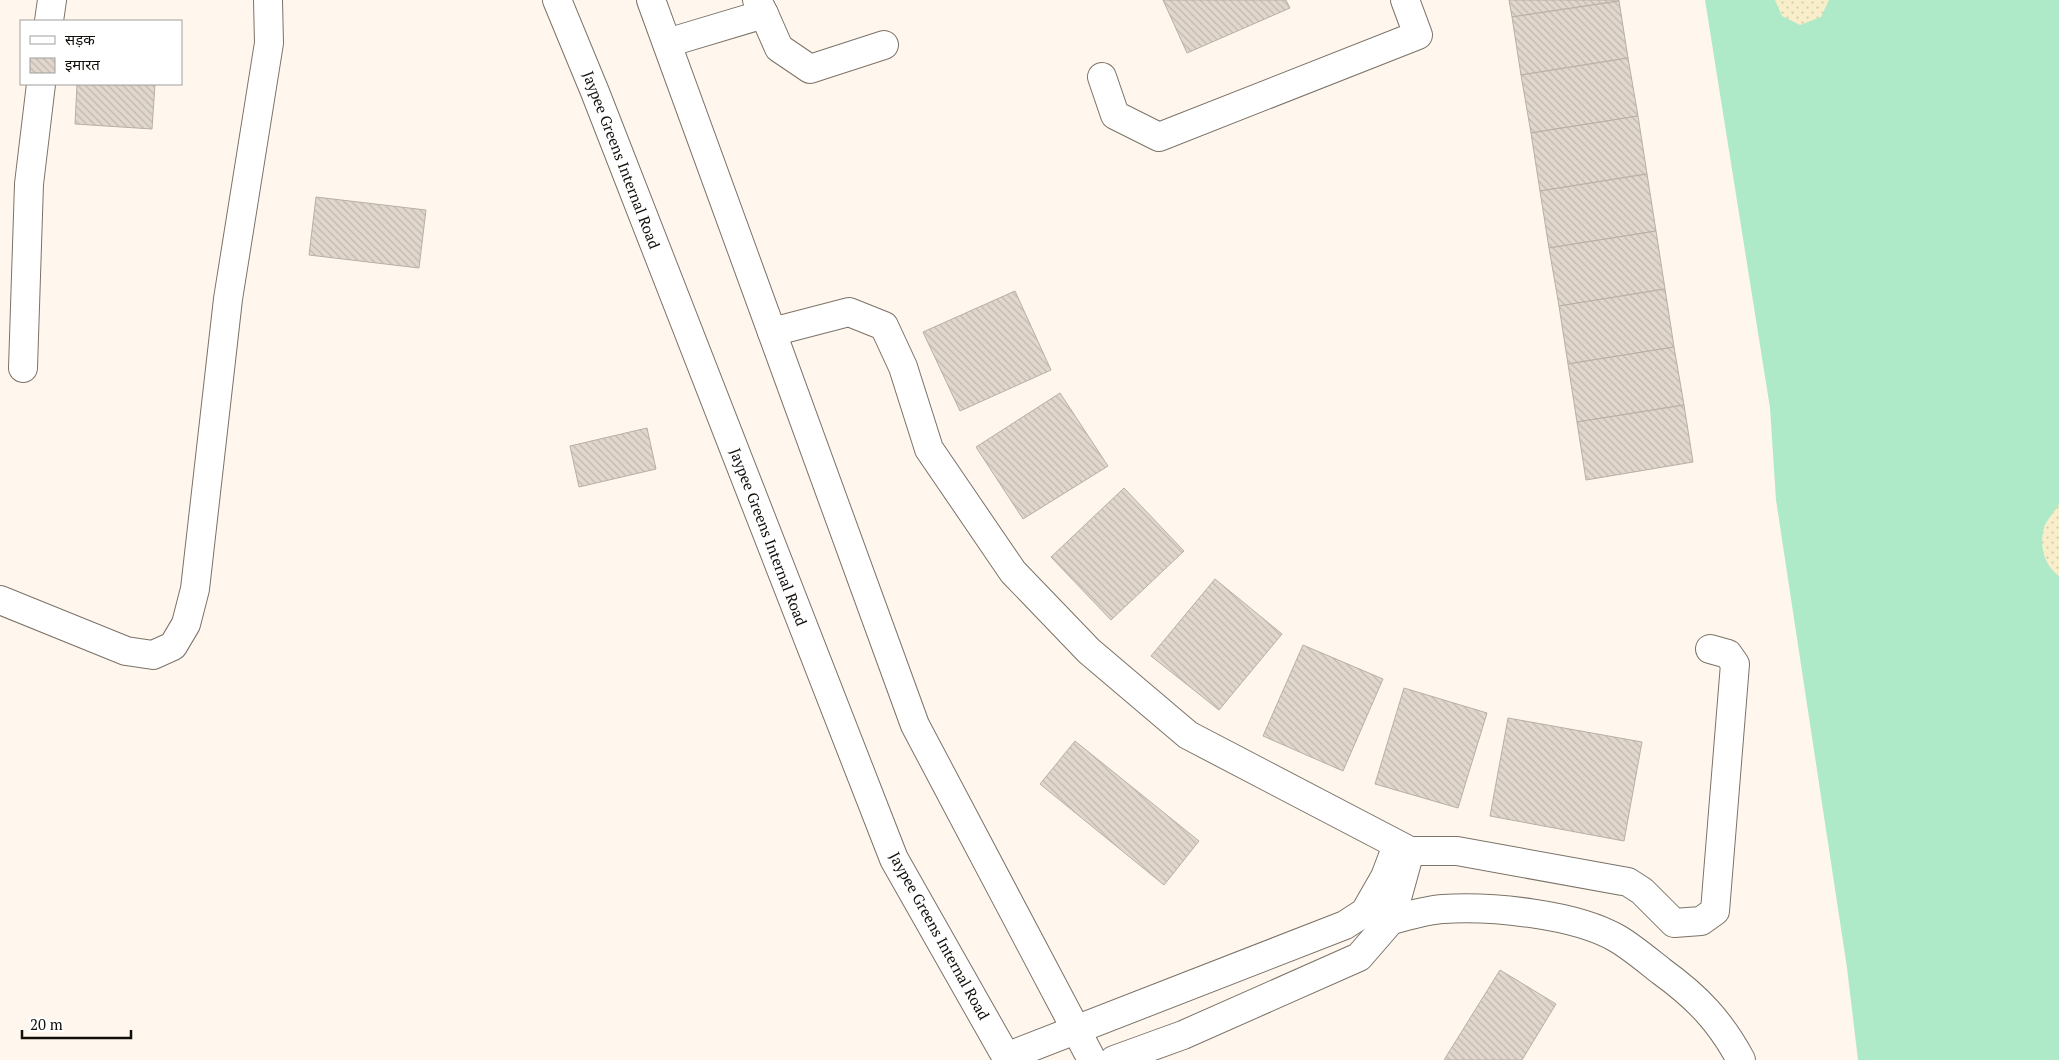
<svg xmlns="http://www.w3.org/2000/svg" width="2059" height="1060" font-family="'PT Serif','Noto Sans Devanagari',serif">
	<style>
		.grass { fill: #afeac8 }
		.sand { fill: url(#sand-dots) }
		.building { fill: url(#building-back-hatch); stroke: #b9afa4 }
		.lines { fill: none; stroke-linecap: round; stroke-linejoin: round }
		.minor-casing { stroke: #7b7268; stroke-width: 30 }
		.minor { stroke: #fff; stroke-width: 28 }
		.labels { text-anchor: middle; stroke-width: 4; stroke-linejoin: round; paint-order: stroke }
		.street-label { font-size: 15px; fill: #120f0b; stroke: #fff }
	</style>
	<defs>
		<pattern id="sand-dots" width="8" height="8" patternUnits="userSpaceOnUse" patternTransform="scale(1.25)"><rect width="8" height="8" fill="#f8eec9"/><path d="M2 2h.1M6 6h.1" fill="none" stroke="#d4cbab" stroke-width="1.8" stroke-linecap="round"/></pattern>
		<pattern id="building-back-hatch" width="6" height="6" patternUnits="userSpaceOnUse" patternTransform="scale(1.25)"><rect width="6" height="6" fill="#e1d7cc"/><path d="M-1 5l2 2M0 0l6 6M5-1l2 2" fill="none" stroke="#c0b7ae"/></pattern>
	</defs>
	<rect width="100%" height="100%" fill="#fff7ed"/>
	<!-- grass -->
	<path class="grass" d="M1705,0H2059V1060H1858L1847,968L1776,500L1770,408Z"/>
	<!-- sand -->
	<g class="sand">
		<path d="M1775,0H1829L1821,17L1800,25L1782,16Z"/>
		<path d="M2059,504V576C2044,565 2039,546 2044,528C2046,520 2055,512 2059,504Z"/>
	</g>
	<!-- building -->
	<g class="building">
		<path d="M1163,0H1286L1290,8L1187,53Z"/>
		<path d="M1509,0H1619V1L1512,17Z"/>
		<path d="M1619,1L1628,58L1521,75L1512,17Z"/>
		<path d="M1628,58L1638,116L1531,133L1521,75Z"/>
		<path d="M77,84H155L152,129L75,124Z"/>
		<path d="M1638,116L1647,174L1540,191L1531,133Z"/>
		<path d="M1647,174L1656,231L1549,248L1540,191Z"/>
		<path d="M316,197L426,210L419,268L309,255Z"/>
		<path d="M1656,231L1665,289L1559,306L1549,248Z"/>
		<path d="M1665,289L1674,347L1568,364L1559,306Z"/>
		<path d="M1015,291L1051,370L960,411L923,332Z"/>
		<path d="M1674,347L1684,405L1577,422L1568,364Z"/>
		<path d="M1060,393L1108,466L1023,519L976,447Z"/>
		<path d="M1684,405L1693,462L1586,480L1577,422Z"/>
		<path d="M647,428L656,469L579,487L570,446Z"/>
		<path d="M1124,488L1184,551L1111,620L1051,557Z"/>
		<path d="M1215,579L1282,634L1219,710L1151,656Z"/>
		<path d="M1303,645L1383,679L1343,771L1263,736Z"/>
		<path d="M1404,688L1487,713L1458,808L1375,784Z"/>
		<path d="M1508,718L1642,742L1624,841L1490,816Z"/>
		<path d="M1075,741L1199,841L1164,885L1040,784Z"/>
		<path d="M1500,970L1556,1004L1522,1060H1444Z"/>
	</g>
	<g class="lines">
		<defs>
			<g id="minor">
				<path d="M557,0L595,92L894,859L1008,1060"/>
				<path d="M651,0L915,725L1092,1060"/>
				<path d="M764,14L779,48L810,69L884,45"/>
				<path d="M49,21L52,0"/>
				<path d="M667,43L764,14L757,0"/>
				<path d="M1102,77L1115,115L1159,137L1418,35L1405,0"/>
				<path d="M772,332L849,312L884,326L903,367L929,449L1013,572L1089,651L1188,735L1410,851"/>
				<path d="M23,368L29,184L41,84"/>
				<path d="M0,600L126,651L153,655L173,646L186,624L195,589L228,299L269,43L268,0"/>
				<path d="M1391,920C1408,916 1426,910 1443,909C1492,906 1576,914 1618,939C1633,948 1647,960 1661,971C1697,997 1720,1021 1741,1060"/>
				<path d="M1006,1057L1345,925L1365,912L1385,877L1396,848"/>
				<path d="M1114,1060L1183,1035L1359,957L1391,920L1410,851H1457L1628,882L1642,891L1674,923L1701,921L1715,911L1735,664L1728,654L1710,649"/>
			</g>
		</defs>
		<!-- minor casing -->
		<use href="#minor" class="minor-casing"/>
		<!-- minor -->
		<use href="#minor" class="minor"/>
	</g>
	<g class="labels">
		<!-- street labels -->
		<g class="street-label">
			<text transform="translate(621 160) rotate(69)" y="5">Jaypee Greens Internal Road</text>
			<text transform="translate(768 537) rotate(69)" y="5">Jaypee Greens Internal Road</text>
			<text transform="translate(939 936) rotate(61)" y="5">Jaypee Greens Internal Road</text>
		</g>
	</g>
	<!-- legend -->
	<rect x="20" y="20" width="162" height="65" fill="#ffffff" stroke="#a09f9d"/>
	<rect x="30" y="36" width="25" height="8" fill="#ffffff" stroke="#a09f9d"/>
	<text x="65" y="45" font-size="15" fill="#120f0b">सड़क</text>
	<rect x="30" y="58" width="25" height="15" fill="url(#building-back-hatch)" stroke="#a09f9d"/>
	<text x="65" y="70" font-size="15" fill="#120f0b">इमारत</text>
	<!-- scale -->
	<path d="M22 1030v8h109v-8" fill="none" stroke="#120f0b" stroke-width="2.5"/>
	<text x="30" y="1030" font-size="15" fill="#120f0b" stroke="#ffffff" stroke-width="4" paint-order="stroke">20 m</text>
</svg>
